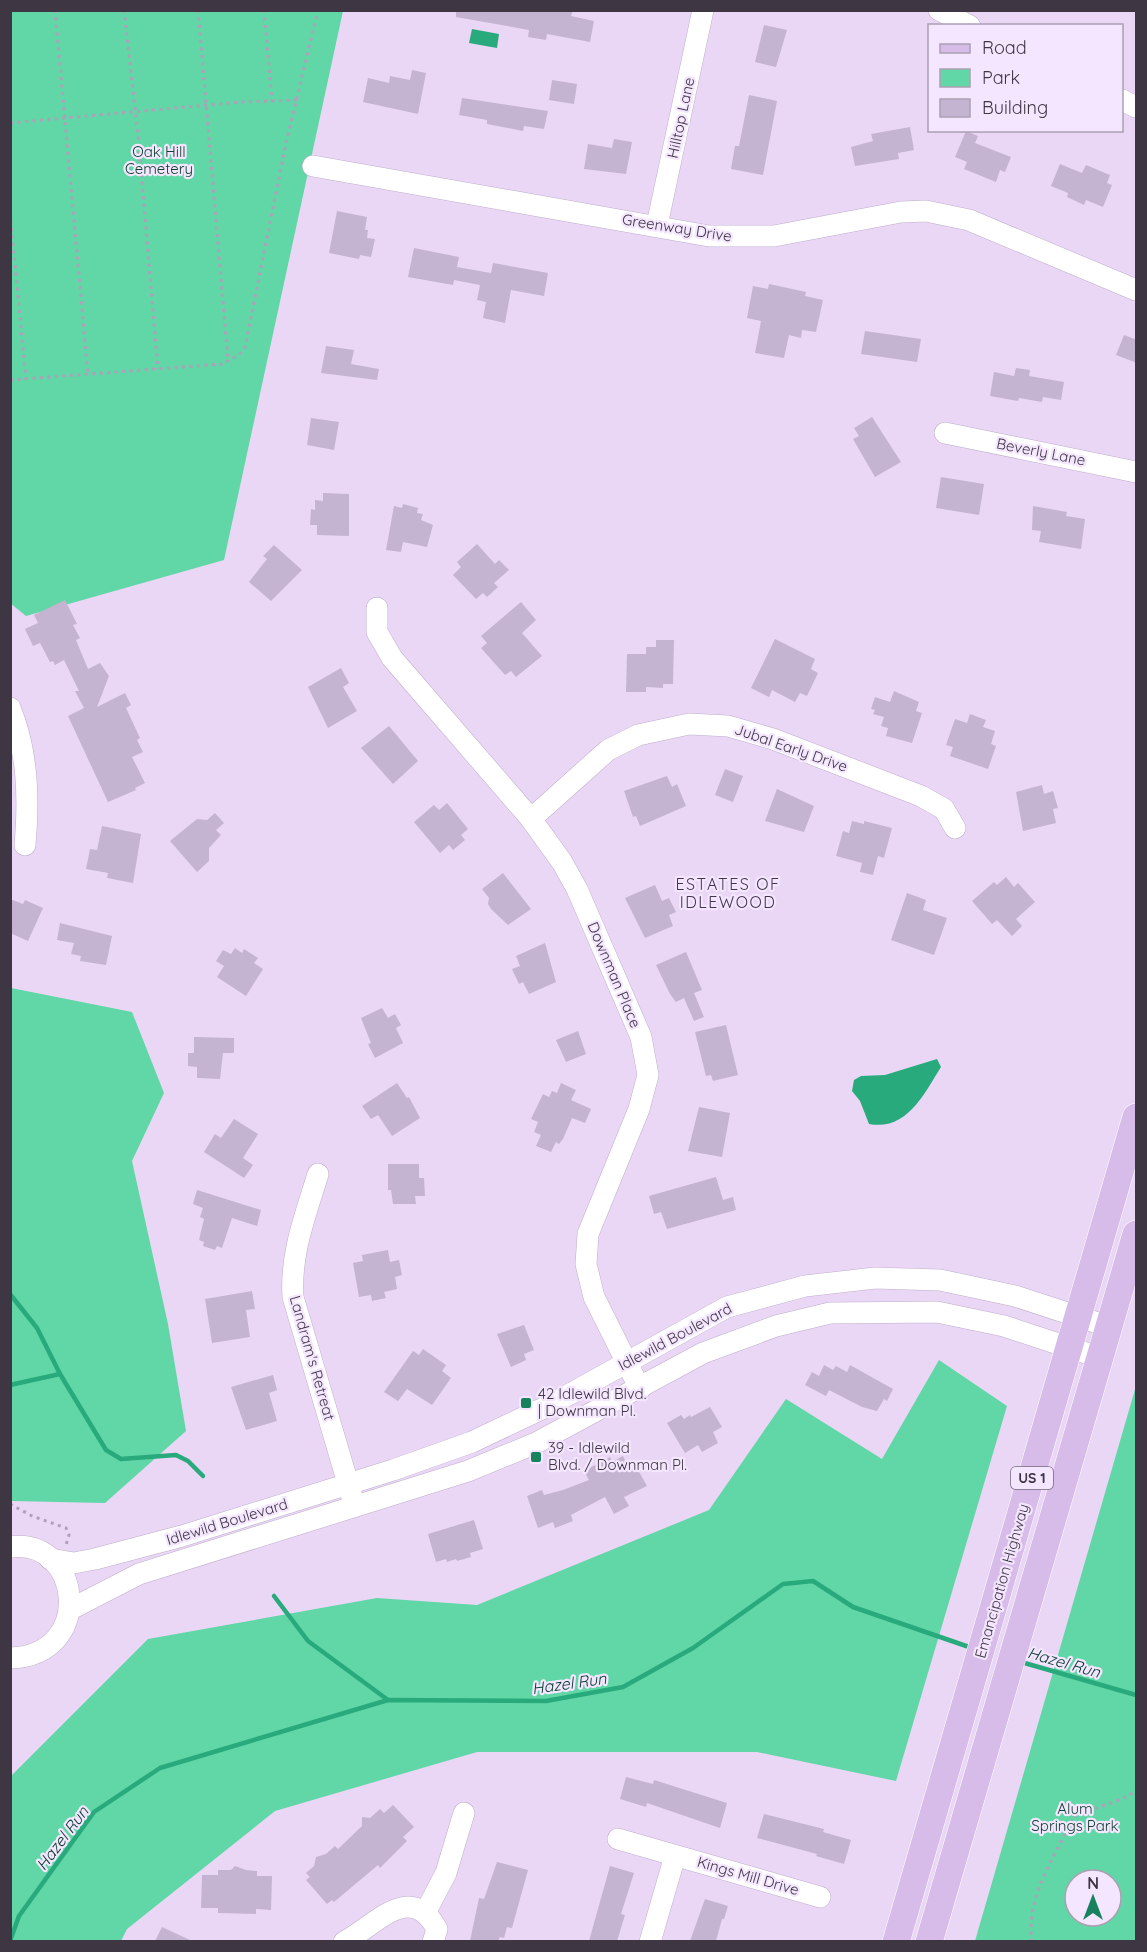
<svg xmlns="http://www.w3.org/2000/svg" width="1147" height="1952" font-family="Quicksand,sans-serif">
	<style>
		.green { fill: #61d6a6; fill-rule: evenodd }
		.water { fill: #28aa7c }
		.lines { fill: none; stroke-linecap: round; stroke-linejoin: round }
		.stream { stroke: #28aa7c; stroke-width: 4.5 }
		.building { fill: #c5b4d1 }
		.minor-casing { stroke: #bfaeca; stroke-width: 22 }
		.major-casing { stroke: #fff; stroke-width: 28 }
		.path { stroke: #afa1b9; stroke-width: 3; stroke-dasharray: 3 4.5; stroke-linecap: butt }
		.minor { stroke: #fff; stroke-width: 21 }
		.major { stroke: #d7bbe9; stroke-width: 27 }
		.poi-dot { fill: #18825e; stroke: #f4e6fe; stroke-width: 2 }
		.labels { text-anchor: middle; stroke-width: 4.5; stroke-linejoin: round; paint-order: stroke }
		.shield { fill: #f4e6fe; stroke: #756c7b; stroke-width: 1.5 }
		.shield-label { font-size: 14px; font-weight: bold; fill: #3e3743 }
		.street-label { font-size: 15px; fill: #3e3743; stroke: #f4e6fe }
		.park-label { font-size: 15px; fill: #0e422f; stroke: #f4e6fe }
		.poi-label { font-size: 15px; fill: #3e3743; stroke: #f4e6fe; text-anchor: start }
		.neighbourhood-label { font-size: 16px; letter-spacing: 1.5px; fill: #43354c; stroke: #f4e6fe }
		.water-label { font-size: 16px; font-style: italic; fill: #013826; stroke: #f4e6fe }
	</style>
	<rect width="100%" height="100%" fill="#e9d7f5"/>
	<!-- green -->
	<g class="green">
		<path d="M10,11H343L224,560L26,616L10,603Z"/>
		<path d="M11,988L132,1012L164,1093L132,1161L168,1324L186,1431L105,1503L11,1501Z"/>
		<path d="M939,1360L1007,1406L896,1781L757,1752H477L275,1811L127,1929L121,1941H11V1776L148,1639L377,1598L477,1605L709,1510L786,1399L882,1459Z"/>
		<path d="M1136,1386V1941H975ZM1075,1880H1111V1916H1075Z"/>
	</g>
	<!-- water -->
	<g class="water">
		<path d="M472,29L499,34L497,48L469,43Z"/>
		<path d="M937,1059L941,1067C924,1094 907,1131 869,1124L860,1101L852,1091L854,1080L861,1076L885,1075Z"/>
	</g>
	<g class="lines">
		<!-- stream -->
		<g class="stream">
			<path d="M10,1294L37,1328L60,1374"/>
			<path d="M10,1385L60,1374L106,1450L121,1459L176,1455L188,1461L203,1476"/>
			<path d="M274,1596L308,1641L388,1700"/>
			<path d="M1021,1662L1136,1695"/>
			<path d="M10,1941L19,1916L94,1812L160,1768L388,1700L546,1701L623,1687L693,1648L783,1584L813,1581L853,1607L972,1648"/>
		</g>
	</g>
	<!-- building -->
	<g class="building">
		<path d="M456,10H573L571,16L594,21L590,42L547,34L546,40L528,37L529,30L456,17Z"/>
		<path d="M764,25L787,30L776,67L755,62Z"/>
		<path d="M412,70L426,73L418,114L363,102L368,78L389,83L390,76L410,80Z"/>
		<path d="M552,80L577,84L574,104L549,100Z"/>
		<path d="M749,95L777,101L763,175L731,169L735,146H739Z"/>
		<path d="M462,98L548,111L544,129L524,126L523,131L487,124V120L459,115Z"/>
		<path d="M910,127L914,150L898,153L899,159L855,166L851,147L873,141L871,134Z"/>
		<path d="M966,131L978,136L975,143L1011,157L1005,172L1000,170L996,182L964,169L967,162L955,157Z"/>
		<path d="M614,139L632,142L626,174L584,169L588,144L612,148Z"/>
		<path d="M1060,164L1082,173L1086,165L1110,175L1107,183L1112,185L1103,207L1086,200L1084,205L1067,197L1068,193L1051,186Z"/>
		<path d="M337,211L367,217L365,230H368L367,238L375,239L371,257L360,255L359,259L329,253Z"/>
		<path d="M414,248L459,257L457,267L491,273L493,263L548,273L544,296L511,290L505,323L483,318L486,302L477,300L480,285L454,280L453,285L408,277Z"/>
		<path d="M769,284L806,292L805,296L823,300L816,332L802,330L801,338L789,335L784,358L755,353L761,321L747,318L753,286L768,289Z"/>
		<path d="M865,331L921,339L917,362L861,354Z"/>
		<path d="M1124,335L1137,340V363L1116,355Z"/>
		<path d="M326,346L354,350L351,364L379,369L377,380L321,373Z"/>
		<path d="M1016,368L1030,370L1029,376L1064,382L1061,400L1043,397L1042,402L1019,398L1018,401L990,396L994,372L1014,376Z"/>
		<path d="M872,417L901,462L875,477L853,439L859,436L854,428Z"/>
		<path d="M311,418L339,422L334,450L307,445Z"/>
		<path d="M941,477L984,484L979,515L936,508Z"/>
		<path d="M323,493L349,494V536L317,535V525H310L311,509L315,510V500L323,501Z"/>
		<path d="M403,504L418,508L417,513L423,514L421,520L433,525L427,547L403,542L401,552L386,550L394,506L402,508Z"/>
		<path d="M1033,506L1067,512L1066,516L1085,519L1081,549L1039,542L1041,531L1032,530Z"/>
		<path d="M477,544L495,564L499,560L509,570L494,583L498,587L487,597L483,593L476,599L453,575L461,567L457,562Z"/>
		<path d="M274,545L302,570L271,601L249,582L267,559L263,556Z"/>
		<path d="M65,600L77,624L73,625L80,638L76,640L88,669L100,663L109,676L97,707L125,693L131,705L126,708L140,738L137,740L143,752L132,757L145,783L135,788L136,790L108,802L68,716L84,708L75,691H79L64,660L55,665L53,661L50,662L40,643L33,646L25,629L38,623L34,615Z"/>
		<path d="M521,602L536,620L522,633L542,656L516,677L511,671L505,675L481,648L487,643L481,636Z"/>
		<path d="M775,639L815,659L811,669L818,673L807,696L800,693L795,702L772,690L769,697L751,688Z"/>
		<path d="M656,640H674L673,684H663V688L646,687V692H626L627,654H646V647H656Z"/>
		<path d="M341,668L349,683L343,687L357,711L328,728L308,687Z"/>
		<path d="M894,691L919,702L916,711L922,713L912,743L886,736L888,728L881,726L884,717L873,714L875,710L871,709L875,697L890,702Z"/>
		<path d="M970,714L986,720L983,727L995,731L991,744L996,746L988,769L950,756L953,747L946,745L955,719L967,723Z"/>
		<path d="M389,726L418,761L393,784L361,748Z"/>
		<path d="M725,769L743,776L733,802L715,795Z"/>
		<path d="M667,776L672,787L677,784L686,806L640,826L636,816L633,817L624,791Z"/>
		<path d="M1042,785L1044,794L1053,791L1058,808L1053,809L1056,823L1023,831L1016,792Z"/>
		<path d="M777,789L814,806L804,832L765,821Z"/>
		<path d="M447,803L468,829L461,835L465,840L453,850L449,845L440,853L414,822L434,805L439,810Z"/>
		<path d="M215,813L224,823L216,830L221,835L209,848V861L197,872L170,841L197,819L207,820Z"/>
		<path d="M852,821L864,824V821L892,828L884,858L878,856L873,875L860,872L862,863L836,856L843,831L849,833Z"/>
		<path d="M102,826L141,834L133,883L107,878L108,873L86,869L90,849L97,850Z"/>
		<path d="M503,873L531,909L508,925L491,909L488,904L489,898L482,889Z"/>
		<path d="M1006,877L1014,887L1018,883L1035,902L1016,919L1022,926L1012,936L997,920L992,924L972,901L994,882L997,885Z"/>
		<path d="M655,885L662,901L669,898L676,912L669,915L673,926L645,938L625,898Z"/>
		<path d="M907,893L926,900L923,910L947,918L934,955L891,940Z"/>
		<path d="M10,899L23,904L25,900L43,908L28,941L10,933Z"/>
		<path d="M60,923L112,936L106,965L80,961L81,956L71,954L74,943L57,940Z"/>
		<path d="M545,943L556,982L529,994L523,982L519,984L512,969L520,966L516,956Z"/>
		<path d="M235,948L242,953L244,949L258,958L254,963L263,969L246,996L217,977L224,966L216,961L223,950L231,954Z"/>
		<path d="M686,952L702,990L694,993L704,1017L694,1021L684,998L676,1002L670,994L656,965Z"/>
		<path d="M382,1008L388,1018L395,1014L401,1025L396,1028L403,1043L375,1058L368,1044L371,1043L361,1018Z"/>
		<path d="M726,1025L738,1075L713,1081L711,1075L706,1076L695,1032Z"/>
		<path d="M578,1031L586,1054L566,1062L556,1040Z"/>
		<path d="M194,1037L234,1038V1053H223L220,1079L197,1078V1067L188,1066V1053H194Z"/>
		<path d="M397,1083L407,1098L409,1097L420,1118L392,1136L378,1115L371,1119L362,1106Z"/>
		<path d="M561,1083L576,1090L571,1100L591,1109L585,1123L572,1118L563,1139L559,1144L556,1142L551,1152L536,1146L541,1135L534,1132L538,1122L531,1119L543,1094L549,1097L552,1091L557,1093Z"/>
		<path d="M699,1107L730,1113L722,1157L688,1151Z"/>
		<path d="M234,1119L258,1134L243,1158L253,1165L244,1178L204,1152L215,1134L221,1138Z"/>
		<path d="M388,1164H419V1178H424L425,1196H415L416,1204H393L391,1190H388Z"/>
		<path d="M716,1177L723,1200L733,1197L736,1210L667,1229L661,1212L654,1214L649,1196Z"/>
		<path d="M197,1190L261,1210L257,1226L232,1218L222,1248L217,1246L215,1250L203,1246L204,1242L199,1240L204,1219L200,1217L203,1208L193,1204Z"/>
		<path d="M388,1250L390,1262L399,1260L402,1275L395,1277L397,1289L384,1292L386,1298L372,1301L371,1295L359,1297L353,1263L363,1261L362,1255Z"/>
		<path d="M252,1291L255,1309L246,1310L250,1337L212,1343L205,1299Z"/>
		<path d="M524,1325L534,1350L524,1354L526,1360L511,1367L497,1334Z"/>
		<path d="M423,1349L446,1365L442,1371L451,1378L432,1405L407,1389L398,1401L384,1392L413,1351L419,1355Z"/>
		<path d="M824,1365L833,1370L836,1366L847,1372L850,1365L893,1389L887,1401L884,1399L877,1411L862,1407L829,1390L826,1396L805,1385L812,1372L819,1376Z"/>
		<path d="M273,1375L277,1390L269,1393L277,1421L246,1430L231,1387Z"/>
		<path d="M710,1407L722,1427L713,1432L718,1443L702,1452L698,1445L685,1453L667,1423L681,1415L684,1419L690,1415L691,1417Z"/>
		<path d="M623,1456L628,1467L634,1463L647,1486L624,1497L629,1506L614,1514L605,1497L571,1515L573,1521L555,1528L553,1522L538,1528L527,1496L542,1490L544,1495L563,1490L589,1480L584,1471L610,1457L612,1462Z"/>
		<path d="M474,1520L483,1549L470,1553L471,1557L457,1561L456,1559L447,1562L446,1559L436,1562L428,1534Z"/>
		<path d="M626,1777L653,1784L654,1780L727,1803L720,1828L647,1803L646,1807L620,1799Z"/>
		<path d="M393,1805L414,1827L403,1837L407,1841L380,1868L378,1865L334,1902L332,1900L327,1904L306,1880L310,1877L306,1873L314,1866L316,1857L326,1854L335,1846L338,1849L362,1826V1817L370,1818L380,1809L384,1813Z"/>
		<path d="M764,1814L824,1829L823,1832L851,1840L844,1864L816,1856L817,1854L757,1838Z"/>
		<path d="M497,1862L528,1870L512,1928L507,1927L504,1938L500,1937L498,1941H470L479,1898L484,1899Z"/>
		<path d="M235,1866L246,1870L257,1871V1876H272L271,1910L256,1909V1914L218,1913V1908H201L202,1875H218V1870H231Z"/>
		<path d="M610,1866L634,1873L621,1914L625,1915L617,1941H589Z"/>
		<path d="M705,1899L728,1906L724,1919H722L716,1941H690Z"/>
		<path d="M162,1927L192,1941H155Z"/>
	</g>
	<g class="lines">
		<defs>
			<g id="minor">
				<path d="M939,10L970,26"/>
				<path d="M1122,100L1136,107"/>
				<path d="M313,166L709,236H774L901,212L926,211L969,220L1136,290"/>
				<path d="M657,225L703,10"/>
				<path d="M945,433L1136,472"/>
				<path d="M377,608V632L392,658L531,819L562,862L577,889L641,1037L648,1075L639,1109L588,1234L586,1264L594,1297L640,1389"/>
				<path d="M10,708C28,752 29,798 25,845"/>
				<path d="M531,819L608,750L638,735L689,724L728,726L773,739L921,796L944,809L955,828"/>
				<path d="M318,1174C306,1214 290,1253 293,1297L352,1497"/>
				<path d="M10,1547C82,1537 96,1656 10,1658"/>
				<path d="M50,1559L74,1563L95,1559L182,1536L393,1470L472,1442L550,1405L727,1307L805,1286L875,1278L940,1280L1015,1296L1110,1327"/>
				<path d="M71,1609L139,1574L468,1471L536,1443L703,1353L776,1326L830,1313L937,1312L1004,1326L1101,1358"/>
				<path d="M618,1839L820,1897"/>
				<path d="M425,1913L446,1873L464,1813"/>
				<path d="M344,1942C375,1926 410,1880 437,1929L433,1942"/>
				<path d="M650,1942L675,1856"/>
			</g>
			<g id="major">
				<path d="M896,1942L1136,1117"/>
				<path d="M929,1942L1136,1234"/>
			</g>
		</defs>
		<!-- minor casing -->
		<use href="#minor" class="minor-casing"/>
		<!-- major casing -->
		<use href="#major" class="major-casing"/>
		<!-- path -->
		<g class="path">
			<path d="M55,10L88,375"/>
			<path d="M124,10L138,135L158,369"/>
			<path d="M198,10L228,361"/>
			<path d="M264,10L272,101"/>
			<path d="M10,123L241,102L297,100"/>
			<path d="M10,213L26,380"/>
			<path d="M10,380L222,364L239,355L245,347L286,143L318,10"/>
			<path d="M10,1504L32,1516L66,1528L69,1535L66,1545"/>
			<path d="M1032,1942C1025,1896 1056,1856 1074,1816L1122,1799L1136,1791"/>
		</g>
		<!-- minor -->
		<use href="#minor" class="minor"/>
		<!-- major -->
		<use href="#major" class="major"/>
	</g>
	<!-- markers -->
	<g class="poi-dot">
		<rect x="520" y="1397" width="12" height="12" rx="3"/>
		<rect x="530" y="1451" width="12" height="12" rx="3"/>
	</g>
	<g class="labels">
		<!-- shield labels -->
		<rect class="shield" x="1011" y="1467" width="42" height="22" rx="4.5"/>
		<g class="shield-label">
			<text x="1032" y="1483">US 1</text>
		</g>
		<!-- street labels -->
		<g class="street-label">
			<text transform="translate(681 118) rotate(-78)" y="5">Hilltop Lane</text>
			<text transform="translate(677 228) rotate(9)" y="5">Greenway Drive</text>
			<text transform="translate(1041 452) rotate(11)" y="5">Beverly Lane</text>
			<text transform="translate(791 748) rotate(19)" y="5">Jubal Early Drive</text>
			<text transform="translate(614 975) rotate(67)" y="5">Downman Place</text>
			<text transform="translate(675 1337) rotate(-28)" y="5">Idlewild Boulevard</text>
			<text transform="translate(312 1358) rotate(74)" y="5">Landram's Retreat</text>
			<text transform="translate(227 1522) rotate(-17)" y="5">Idlewild Boulevard</text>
			<text transform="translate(1002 1581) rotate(-74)" y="5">Emancipation Highway</text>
			<text transform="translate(748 1876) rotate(16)" y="5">Kings Mill Drive</text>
		</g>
		<!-- park labels -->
		<g class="park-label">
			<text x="159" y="157">Oak Hill<tspan x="159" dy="17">Cemetery</tspan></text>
			<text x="1075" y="1814">Alum<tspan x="1075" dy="17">Springs Park</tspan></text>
		</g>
		<!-- poi labels -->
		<g class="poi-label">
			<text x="538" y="1399">42 Idlewild Blvd.<tspan x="538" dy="17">| Downman Pl.</tspan></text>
			<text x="548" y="1453">39 - Idlewild<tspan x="548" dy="17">Blvd. / Downman Pl.</tspan></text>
		</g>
		<!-- neighbourhood labels -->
		<g class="neighbourhood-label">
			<text x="728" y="890">ESTATES OF<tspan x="728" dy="18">IDLEWOOD</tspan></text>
		</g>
		<!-- water labels -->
		<g class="water-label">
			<text transform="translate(1064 1662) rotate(16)" y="6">Hazel Run</text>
			<text transform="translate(569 1683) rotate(-8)" y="6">Hazel Run</text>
			<text transform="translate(62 1838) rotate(-53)" y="6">Hazel Run</text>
		</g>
	</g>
	<!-- border -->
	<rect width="1147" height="1952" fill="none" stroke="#3e3743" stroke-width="24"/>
	<!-- legend -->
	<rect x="928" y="24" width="195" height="108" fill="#f4e6fe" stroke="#aba0b3" stroke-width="1.5"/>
	<rect x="940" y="44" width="30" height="9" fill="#d7bbe9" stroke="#aba0b3" stroke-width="1.5"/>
	<text x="982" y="54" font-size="18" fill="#3e3743">Road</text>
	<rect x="940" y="69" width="30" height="18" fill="#61d6a6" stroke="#aba0b3" stroke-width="1.5"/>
	<text x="982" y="84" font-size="18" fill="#3e3743">Park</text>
	<rect x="940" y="99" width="30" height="18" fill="#c5b4d1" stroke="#aba0b3" stroke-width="1.5"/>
	<text x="982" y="114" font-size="18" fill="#3e3743">Building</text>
	<!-- north arrow -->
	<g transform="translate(1093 1898)"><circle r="28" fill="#f4e6fe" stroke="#aba0b3" stroke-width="1.5"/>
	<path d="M0-4.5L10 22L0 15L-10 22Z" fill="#18825e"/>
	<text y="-9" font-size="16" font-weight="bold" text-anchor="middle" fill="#3e3743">N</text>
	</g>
</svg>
